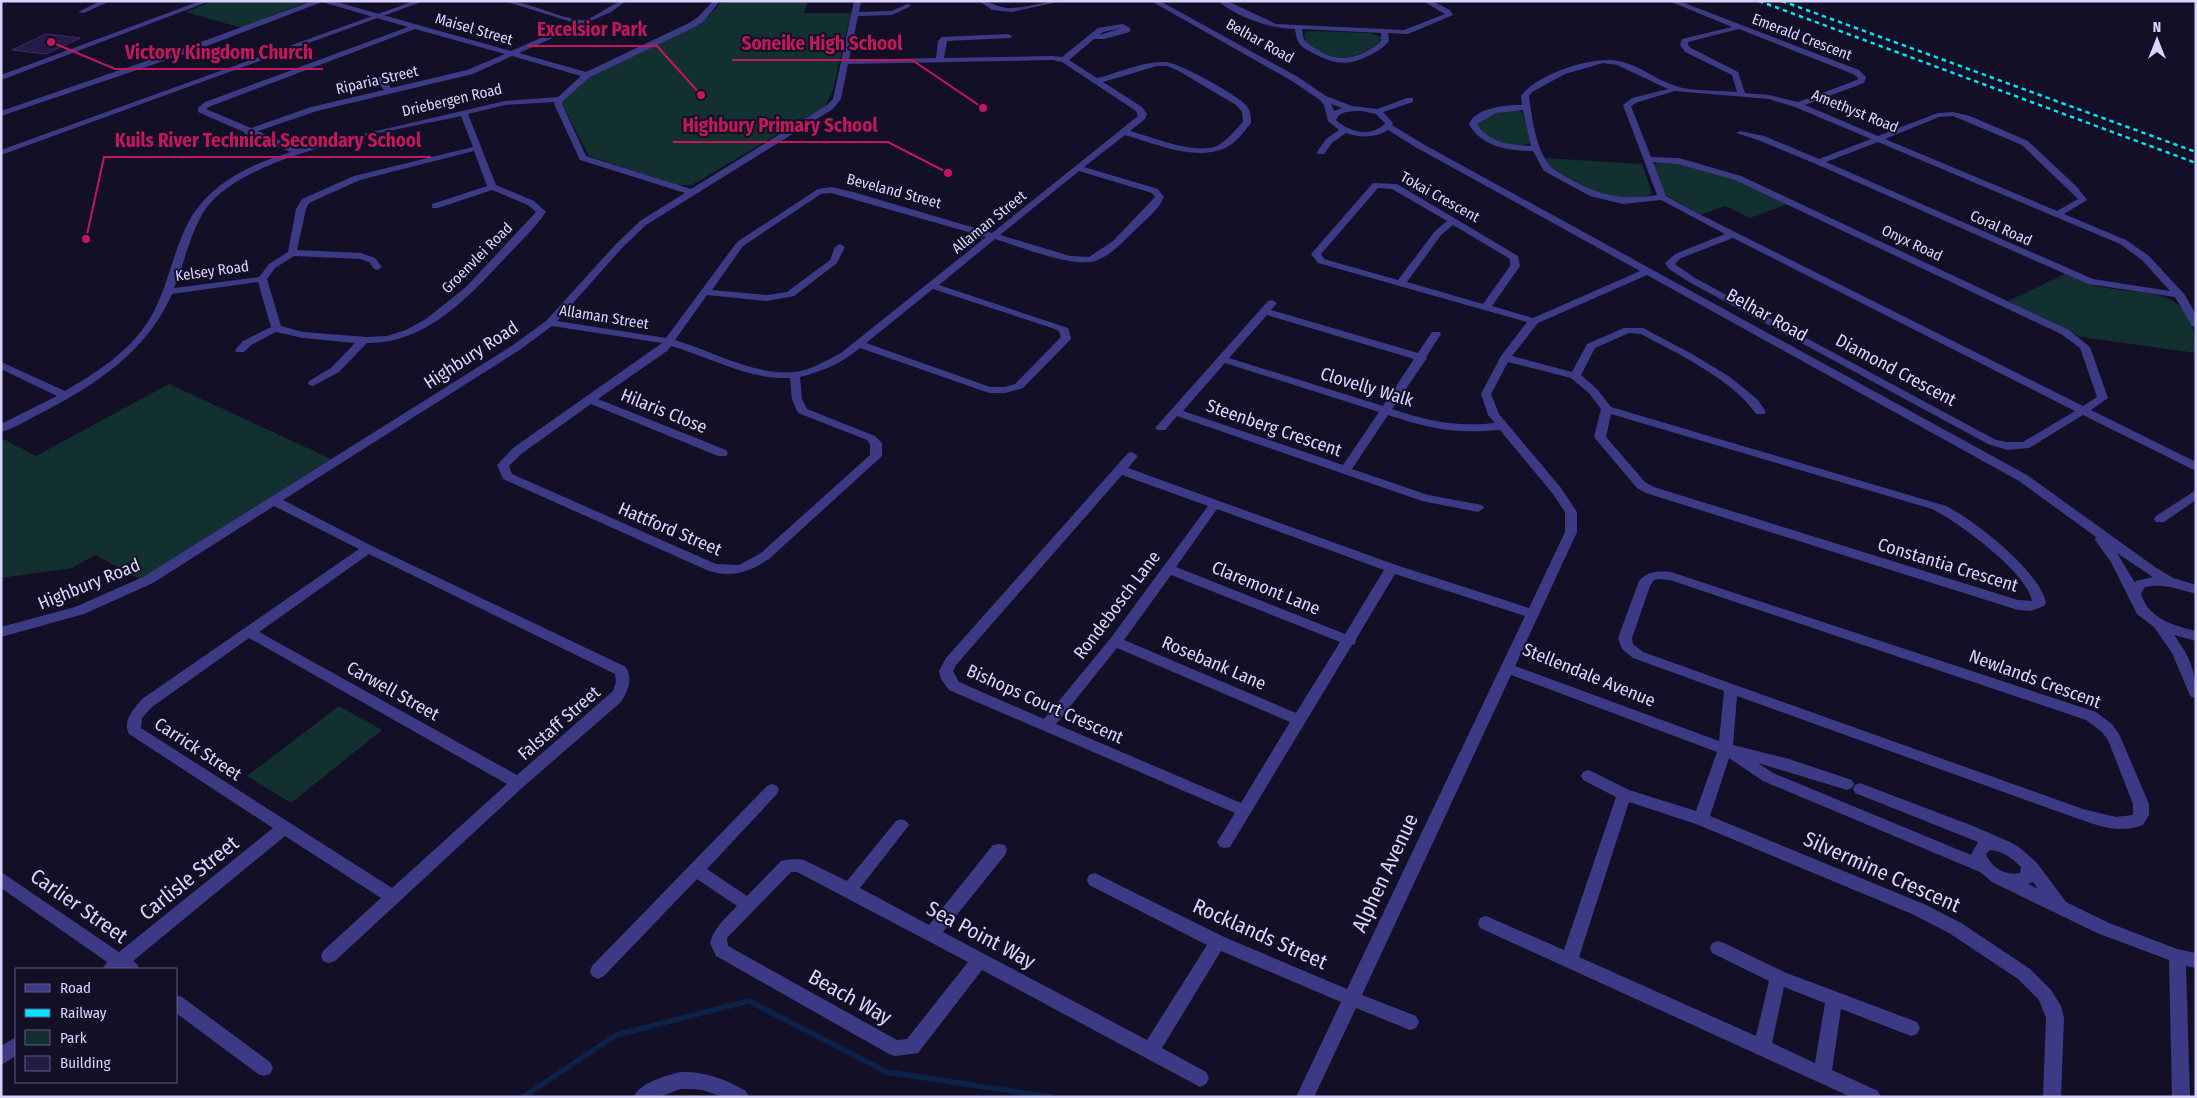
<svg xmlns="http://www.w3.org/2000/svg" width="2197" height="1098" font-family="'Fira Sans Condensed',sans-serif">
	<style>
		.green { fill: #12302f }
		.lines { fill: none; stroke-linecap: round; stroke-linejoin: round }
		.stream { stroke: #0c2248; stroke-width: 5.5 }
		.building { fill: #241b47; stroke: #3b2d73 }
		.minor { fill: #3d3a85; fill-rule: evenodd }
		.tertiary { fill: #3d3a85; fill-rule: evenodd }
		.rail { stroke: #00e5ff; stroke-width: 2.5; stroke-dasharray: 4.5 4; stroke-linecap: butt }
		.labels { text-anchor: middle; stroke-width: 4; stroke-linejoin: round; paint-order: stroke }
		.far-street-label { font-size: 15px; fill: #d9d4ff; stroke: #130f26 }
		.street-label { font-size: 18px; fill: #d9d4ff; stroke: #130f26 }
		.near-street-label { font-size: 21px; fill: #d9d4ff; stroke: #130f26 }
		.leader { fill: none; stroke: #c2185b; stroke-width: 2 }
		.callout-dot { fill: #c2185b; stroke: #130f26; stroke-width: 2 }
		.callout-label { font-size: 19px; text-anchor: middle; font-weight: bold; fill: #c2185b; stroke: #130f26; stroke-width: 4; stroke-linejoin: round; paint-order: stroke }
	</style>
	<rect width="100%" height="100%" fill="#130f26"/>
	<!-- green -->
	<g class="green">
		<path d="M214,1H305L306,2L243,28L185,12Z"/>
		<path d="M742,1H808L804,13H851L833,90L825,106L692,185H677L589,156L563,106C566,76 679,38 704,20C710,16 715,9 720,3Z"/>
		<path d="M1312,31L1371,33L1381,37C1380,45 1375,47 1368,50C1342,63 1329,61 1306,43L1304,33Z"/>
		<path d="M1499,110H1517L1523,113L1531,141L1530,143C1512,151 1485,140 1476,124Z"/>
		<path d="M1545,158L1642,164L1652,193C1648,197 1643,197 1638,198C1605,202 1578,182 1550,167Z"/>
		<path d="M1670,161L1734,178L1787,204L1750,218L1725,206L1701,215L1664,194L1654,165L1657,162Z"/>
		<path d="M2065,274C2077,279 2088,285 2101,287C2150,296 2196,286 2196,353L2081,337L2008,301Z"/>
		<path d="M169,384L331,459L140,579L95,555L72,568L1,578V438L36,456Z"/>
		<path d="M339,706L382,730L291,803L247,776Z"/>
	</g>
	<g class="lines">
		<!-- stream -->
		<path class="stream" d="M523,1097L616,1035L749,1001L887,1072L1051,1097"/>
	</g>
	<!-- building -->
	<path class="building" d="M46,34L80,38L46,54L12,50Z"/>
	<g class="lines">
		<!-- minor -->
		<g class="minor">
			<path d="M101,1H110L84,13L78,12Z"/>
			<path d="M200,1H210L1,80V75Z"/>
			<path d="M312,1H333L511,51L575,23L504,1C530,1 554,17 580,20C595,21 611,1 626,1L611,12L519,53L586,72L689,23L698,17L713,1H720L704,21L695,27L590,77L564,100L562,104L586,156L691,189L827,105L833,99L854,1H861L859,12L891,11L908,4L911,6L892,15L858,16L849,60L936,58L938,41L942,37L1008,34L1012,36L1011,38L947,41L944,58L1052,56L1062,57L1098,28L1123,24L1130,28V32L1104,39H1094L1069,60L1097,78C1118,73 1143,61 1165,62C1178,62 1237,95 1246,105C1251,111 1251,116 1251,123C1244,132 1234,145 1223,149C1193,161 1154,143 1125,135L1084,167L1158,189L1164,197C1159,210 1144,221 1134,231C1123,242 1110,256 1095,261C1073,268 1018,246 995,239L939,285L1068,328L1071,338L1070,340L1023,388L1005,393H989L860,348C842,363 823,371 800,377L802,399L807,409L875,436L882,443V456L769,559C750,572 732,578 709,571L503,479L497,465L513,448L662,343L552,326L521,349L283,500L372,546L626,667C633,681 628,690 621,702L523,787L335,961L329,963L323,961L321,956L323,951L381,898L285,836L133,961L137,964L139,969H102L107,962L1,888V872L119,952L273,828L129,734C122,720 134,709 142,699L359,549L274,506L153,583L84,614L1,637V627L75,607L143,577L513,345L546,321L616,244L640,221L685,193L580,160L554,104L555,102L505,105L468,114L496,185L534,201L546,212C534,229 519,243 505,258C468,298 425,344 367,343L339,372L313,386L309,385L308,383L309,381L331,368L355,343L303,338L276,332L251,345L244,352H236L235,350L243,341L271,327L258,282L172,294C146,353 94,386 39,414C27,420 14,429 1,432V424L57,396L1,369V362L65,391C96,373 130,351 149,320C168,289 172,253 189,221C210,183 251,164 291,152L245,134L244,132L198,112V108L205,102L408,27L322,2L196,50L1,116V111L190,46ZM1121,28L1100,35L1103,32ZM415,29L505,54L467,70L391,88L383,77H377L376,79L384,90L311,107L251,128L206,109L211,106ZM512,56L581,76L558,97L505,101L299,149L258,131L317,111L473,74ZM1052,60L1062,62L1136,111L1138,116L992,233L853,192L831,187L818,189L737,242L666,338L557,321L622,248L646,225L833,109L841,99L848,64ZM1157,66H1167L1177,70L1236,105L1242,112L1243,122C1235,130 1227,141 1217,146C1194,155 1153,137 1130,131L1145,119L1147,114L1142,107L1103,82ZM461,116L473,147L354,176L302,199L296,209L288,252L269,264L259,277L174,288C185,262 190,231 207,207C249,152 394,131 461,116ZM474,151L487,186L432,204V208H438L492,190L528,205L536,212L466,287L426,319L406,330L387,336L367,337L303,332L281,326L267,279L275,268L294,256L360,259L369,262L374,269L377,270L382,267L375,258L361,253L297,250L306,209L309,203L360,180ZM1079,171L1152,193L1155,197L1113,241L1089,257L1070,256L1000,235ZM831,193L986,237L841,353C827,360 811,370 795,372C755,376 712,351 675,340L707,295L767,301L794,296L837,263L845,247L840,244L835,247L830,260L787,292L767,295L712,290L743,246L821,194ZM933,289L1055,329L1059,331L1061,337L1015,384L1005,387H990L866,343ZM671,346C710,357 748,380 790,378L792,399L798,413L867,440L870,444V455L761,553L739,565L716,564L512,474L509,466L521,454L591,404L718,456H726L728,453L726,450L598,399L667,351ZM369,554L615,674L616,682L613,691L517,775L259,632ZM249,638L507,784L392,888L141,728L142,718L152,707Z"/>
			<path d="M979,1C990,1 998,8 1010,8C1027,8 1044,1 1062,1L1012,12L992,10Z"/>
			<path d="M1151,1H1160L1298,77L1326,96L1352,106L1377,109L1407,98H1413V102L1383,112L1393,123L1392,125L1423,144L2027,475L2155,567L2173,578L2196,585V594C2178,589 2164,583 2145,587L2141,594C2148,618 2174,626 2196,631V641L2174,635C2190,657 2196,671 2196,698L2191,697L2189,693L2172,653L2154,627L2137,614L2111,562L2095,540L2096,537L2019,481L1647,275L1538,323L1512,356L1572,372L1587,344L1624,328H1643L1692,354L1730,377L1758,400L1766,412L1764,414H1756C1732,379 1678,354 1641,334L1629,333L1595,348L1581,375L1597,389L1611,407L1946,506C1974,520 2040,571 2046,603L2044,606L2031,611L2018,610L1646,493L1637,488L1594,437L1601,409L1589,393L1571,378L1508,362L1491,394L1499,414L1561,488L1577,512V532L1515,666L1719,741L1724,691L1633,658L1622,649L1618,638L1639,581C1648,571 1658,571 1671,572L2096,712L2112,724L2119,734L2149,804V815L2143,825C2119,834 2099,826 2076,818L1737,696L1733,745L1789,759L1852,780L1854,784L1852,788L1847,790L1758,763L1773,773L1971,855L1978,842L1855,793L1853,789L1855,785L1860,783L1865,785L1973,826L2010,842L2019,847L2037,863L2066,902L2109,923L2177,949L2196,953V968L2186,966L2190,1097H2172L2169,960L2097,933L1992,882L1980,872L1763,781L1729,758L1710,816L1924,904L1961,923L2030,969L2051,990L2061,1006L2064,1018L2061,1097H2043L2046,1018L2039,1000L2018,979L1949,933L1912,914L1696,824L1629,802L1579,957L1756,1036L1769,981L1712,953L1710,948L1712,943L1718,941L1724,943L1784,972L1917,1022L1920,1028L1917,1034L1911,1036L1841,1009L1832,1070L1878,1091L1881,1097H1851L1480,928L1478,923L1480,918L1486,916L1564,950L1616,797L1583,780L1581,776L1583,772L1588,770L1593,772L1629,790L1696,811L1717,752L1511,675L1362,995L1416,1016L1419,1022L1416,1028L1410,1030L1356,1008L1314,1097H1296L1341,1002L1221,951L1162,1048L1206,1072L1209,1078L1206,1084L1200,1087L982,970L918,1053L895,1056L889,1054L716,956L710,943C714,927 726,918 737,906L697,879L604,976L598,979L592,976L590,971L592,966L767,786L772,784L777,786L779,790L777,794L707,869L747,896L781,861C789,859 796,858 804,860L847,881L896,821L901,819L906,821L909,825L906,829L860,888L929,925L993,845L999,844L1005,845L1007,850L1005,855L943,932L1147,1040L1207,945L1089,885L1087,880L1089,875L1095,873L1224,937L1347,989L1525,616L1395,574L1356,639L1355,644L1352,645L1230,847L1225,848L1220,847L1217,842L1235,813L949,690L941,679L939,671L946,658L1128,453L1132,452L1138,456L1128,468L1396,565L1529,608L1565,532V512L1553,494L1500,430C1455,434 1431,429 1388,415L1352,469L1428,495L1482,505L1484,508L1478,512L1422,501L1177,416L1165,430H1157L1155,428L1268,301L1272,300L1277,303L1271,310L1418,353L1432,332H1440L1441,334L1426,357L1427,358L1392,409C1429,421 1455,427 1495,423L1488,415L1481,394L1501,356L1527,322L1318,263L1311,254L1373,183L1397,184L1518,256L1520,266L1492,306L1533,318L1640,271L1417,148L1388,130C1375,138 1360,138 1346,133L1332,143L1324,154H1318L1317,152L1326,139L1339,130L1328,121L1324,105L1320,100L1292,81ZM1331,104L1342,108L1334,111ZM1361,111L1376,114L1385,123C1373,138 1348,132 1336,120C1339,111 1352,111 1361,111ZM1378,188L1392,189L1447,221L1435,231L1398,280L1324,259L1321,254ZM1453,225L1510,259V266L1483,304L1407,282L1441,235ZM1267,315L1414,359L1383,406L1229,358ZM1225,363L1379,412L1343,465L1183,411ZM1611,414L1932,509C1957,521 2028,573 2032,601L2018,600L1654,487L1645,482L1606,437ZM1122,475L1208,506L1110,639L1044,719L959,682L953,671L956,665ZM1217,509L1384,570L1345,634L1176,567ZM2117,553L2153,577L2136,581L2135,583ZM1171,575L1340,642L1296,713L1124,640ZM1659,579L1670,580L2086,720L2102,732L2108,740L2133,804V815L2116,817L2083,809L1643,652L1633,644L1632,638L1650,586L1654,580ZM1117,648L1290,722L1241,803L1056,724ZM1990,850C2003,851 2012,858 2021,867L2020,873C2006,876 1991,868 1986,854ZM791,872H797L968,962L907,1039L897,1040L728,946L727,938ZM2033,882L2038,889L2028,884ZM1784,987L1825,1003L1815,1063L1772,1043Z"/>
			<path d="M1218,1H1227L1276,24L1404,30L1445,14L1423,1H1432L1450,10L1453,15L1408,34L1388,33L1389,41C1383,48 1378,51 1370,55C1350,66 1335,65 1315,54C1301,47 1297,45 1295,29C1268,28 1239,18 1218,1ZM1302,29L1381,33V41C1377,46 1371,49 1365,52C1341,64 1324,57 1304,40Z"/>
			<path d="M1669,1H1679L1859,70L1866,77L1864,83L1805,105L1878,136L1938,113L1953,112L1970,116L2028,141L2077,187L2087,200L2064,214L2126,240L2149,256L2185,295L2196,315V327L2192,326L2175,297L2088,284L1816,164L1758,140L1736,133L1740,131L1764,136L1819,159L1871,139L1795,107L1769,99L1675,91L1638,102L1631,106L1651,157L1679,158L1741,176L2069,330L2090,347L2108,398L2091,410L2196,462V471L2083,415L2029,448L2007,450L1988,444L1689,282L1669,269L1665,263L1675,254L1725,234L1661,200L1623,204L1590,196L1544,171L1533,151C1509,151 1481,147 1469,124C1476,107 1507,105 1522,105L1521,96C1536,74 1594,55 1619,61C1639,65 1656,80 1676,86C1693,92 1719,90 1737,92L1732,75L1685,52L1680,45L1682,39L1732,27ZM1739,29L1853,74L1858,78L1857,80L1798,102L1769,95L1745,93L1738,72L1691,48L1688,45V42ZM1603,63L1617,65L1668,89L1632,98L1623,105L1657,195C1619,201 1598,195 1565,176C1559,172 1551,169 1547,162C1535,144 1532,118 1529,96L1532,92L1565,74ZM1523,110L1531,146C1511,145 1488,143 1477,124L1496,113ZM1953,116L2022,145L2078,199L2057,211L1885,139L1939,117ZM1878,142L2120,244L2142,260L2170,291L2093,279L1826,162ZM1653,162L1678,164L1735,180L2061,334L2080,348L2097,397L2083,406L1697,213L1666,196ZM1733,238L2075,411L2023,442H2007L1996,440L1695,278L1675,264L1681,258Z"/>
			<path d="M2196,490V500L2164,522H2156L2154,519L2156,516Z"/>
			<path d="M176,995L182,997L270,1062L273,1068L270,1074L264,1076L258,1074L176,1013Z"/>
			<path d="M16,1037V1056L1,1065V1046Z"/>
			<path d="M680,1072C705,1071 725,1079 746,1091L749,1097H722L703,1090L692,1089H680L660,1097H634C640,1082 666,1076 680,1072Z"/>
		</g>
		<!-- tertiary -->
		<path class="tertiary" d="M414,1H424L1,155V150Z"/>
		<!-- rail -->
		<g class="rail">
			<path d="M1759,1L2196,163"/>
			<path d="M1782,1L2196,152"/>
		</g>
	</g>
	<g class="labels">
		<!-- far-street labels -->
		<g class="far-street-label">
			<text transform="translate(474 29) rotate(16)" y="5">Maisel Street</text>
			<text transform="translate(1802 37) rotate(21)" y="5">Emerald Crescent</text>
			<text transform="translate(1260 41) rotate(29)" y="5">Belhar Road</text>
			<text transform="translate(377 80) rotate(-13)" y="5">Riparia Street</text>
			<text transform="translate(452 100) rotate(-13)" y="5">Driebergen Road</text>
			<text transform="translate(1855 111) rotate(22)" y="5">Amethyst Road</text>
			<text transform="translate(894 191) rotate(15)" y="5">Beveland Street</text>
			<text transform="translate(1440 197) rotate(29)" y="5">Tokai Crescent</text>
			<text transform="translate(989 222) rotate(-39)" y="5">Allaman Street</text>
			<text transform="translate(2001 228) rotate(24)" y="5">Coral Road</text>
			<text transform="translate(1912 243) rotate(25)" y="5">Onyx Road</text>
			<text transform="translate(477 258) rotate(-45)" y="5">Groenvlei Road</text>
			<text transform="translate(212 271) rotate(-8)" y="5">Kelsey Road</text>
			<text transform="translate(604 317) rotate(9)" y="5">Allaman Street</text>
		</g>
		<!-- street labels -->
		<g class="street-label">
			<text transform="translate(1767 315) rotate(29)" y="6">Belhar Road</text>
			<text transform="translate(471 355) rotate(-33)" y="6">Highbury Road</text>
			<text transform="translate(1896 370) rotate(28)" y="6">Diamond Crescent</text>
			<text transform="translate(1367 387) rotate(17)" y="6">Clovelly Walk</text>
			<text transform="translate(664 411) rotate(22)" y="6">Hilaris Close</text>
			<text transform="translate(1274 428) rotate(19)" y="6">Steenberg Crescent</text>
			<text transform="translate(670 529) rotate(23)" y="6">Hattford Street</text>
			<text transform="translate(1948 565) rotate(17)" y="6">Constantia Crescent</text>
			<text transform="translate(89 584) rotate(-22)" y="6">Highbury Road</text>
			<text transform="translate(1266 588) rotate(22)" y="6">Claremont Lane</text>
			<text transform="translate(1117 605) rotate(-53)" y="6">Rondebosch Lane</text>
			<text transform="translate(1214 663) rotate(23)" y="6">Rosebank Lane</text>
			<text transform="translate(1589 675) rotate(22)" y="6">Stellendale Avenue</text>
			<text transform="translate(2035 679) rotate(20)" y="6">Newlands Crescent</text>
			<text transform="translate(393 691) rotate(29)" y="6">Carwell Street</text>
			<text transform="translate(1045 704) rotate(24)" y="6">Bishops Court Crescent</text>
			<text transform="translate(559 723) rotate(-41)" y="6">Falstaff Street</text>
			<text transform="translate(198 749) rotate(33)" y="6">Carrick Street</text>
		</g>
		<!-- near-street labels -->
		<g class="near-street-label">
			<text transform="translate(1882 872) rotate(24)" y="7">Silvermine Crescent</text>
			<text transform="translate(1385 873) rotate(-65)" y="7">Alphen Avenue</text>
			<text transform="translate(189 878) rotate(-39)" y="7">Carlisle Street</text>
			<text transform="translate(79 906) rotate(35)" y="7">Carlier Street</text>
			<text transform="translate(1260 934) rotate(24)" y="7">Rocklands Street</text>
			<text transform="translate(981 935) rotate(28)" y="7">Sea Point Way</text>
			<text transform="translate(850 997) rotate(29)" y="7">Beach Way</text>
		</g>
	</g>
	<!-- callouts -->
	<path class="leader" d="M701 95L657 46H527M983 108L912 60H732M51 42L115 69H323M948 173L888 142H673M86 239L104 157H431"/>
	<g class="callout-dot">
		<circle cx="701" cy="95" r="5"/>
		<circle cx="983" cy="108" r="5"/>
		<circle cx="51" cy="42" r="5"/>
		<circle cx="948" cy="173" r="5"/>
		<circle cx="86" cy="239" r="5"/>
	</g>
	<g class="callout-label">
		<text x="592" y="36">Excelsior Park</text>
		<text x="822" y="50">Soneike High School</text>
		<text x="219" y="59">Victory Kingdom Church</text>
		<text x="780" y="132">Highbury Primary School</text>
		<text x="268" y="147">Kuils River Technical Secondary School</text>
	</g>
	<!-- border -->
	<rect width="2197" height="1098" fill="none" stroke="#d9d4ff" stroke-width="5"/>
	<!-- legend -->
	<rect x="15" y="968" width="162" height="115" fill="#130f26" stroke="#625e7d"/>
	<rect x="25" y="984" width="25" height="8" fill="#3d3a85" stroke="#625e7d"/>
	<text x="60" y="993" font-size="15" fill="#d9d4ff">Road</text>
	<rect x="25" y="1009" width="25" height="8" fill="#00e5ff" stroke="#625e7d"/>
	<text x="60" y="1018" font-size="15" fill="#d9d4ff">Railway</text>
	<rect x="25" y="1030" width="25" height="15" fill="#12302f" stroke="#625e7d"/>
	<text x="60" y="1043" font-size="15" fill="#d9d4ff">Park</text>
	<rect x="25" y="1056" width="25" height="15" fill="#241b47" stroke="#625e7d"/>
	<text x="60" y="1068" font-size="15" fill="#d9d4ff">Building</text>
	<!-- north arrow -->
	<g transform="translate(2157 40)" stroke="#130f26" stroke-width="4" paint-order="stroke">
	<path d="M0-4L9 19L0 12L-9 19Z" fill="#d9d4ff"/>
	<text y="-8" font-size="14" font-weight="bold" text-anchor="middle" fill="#d9d4ff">N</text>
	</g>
</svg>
